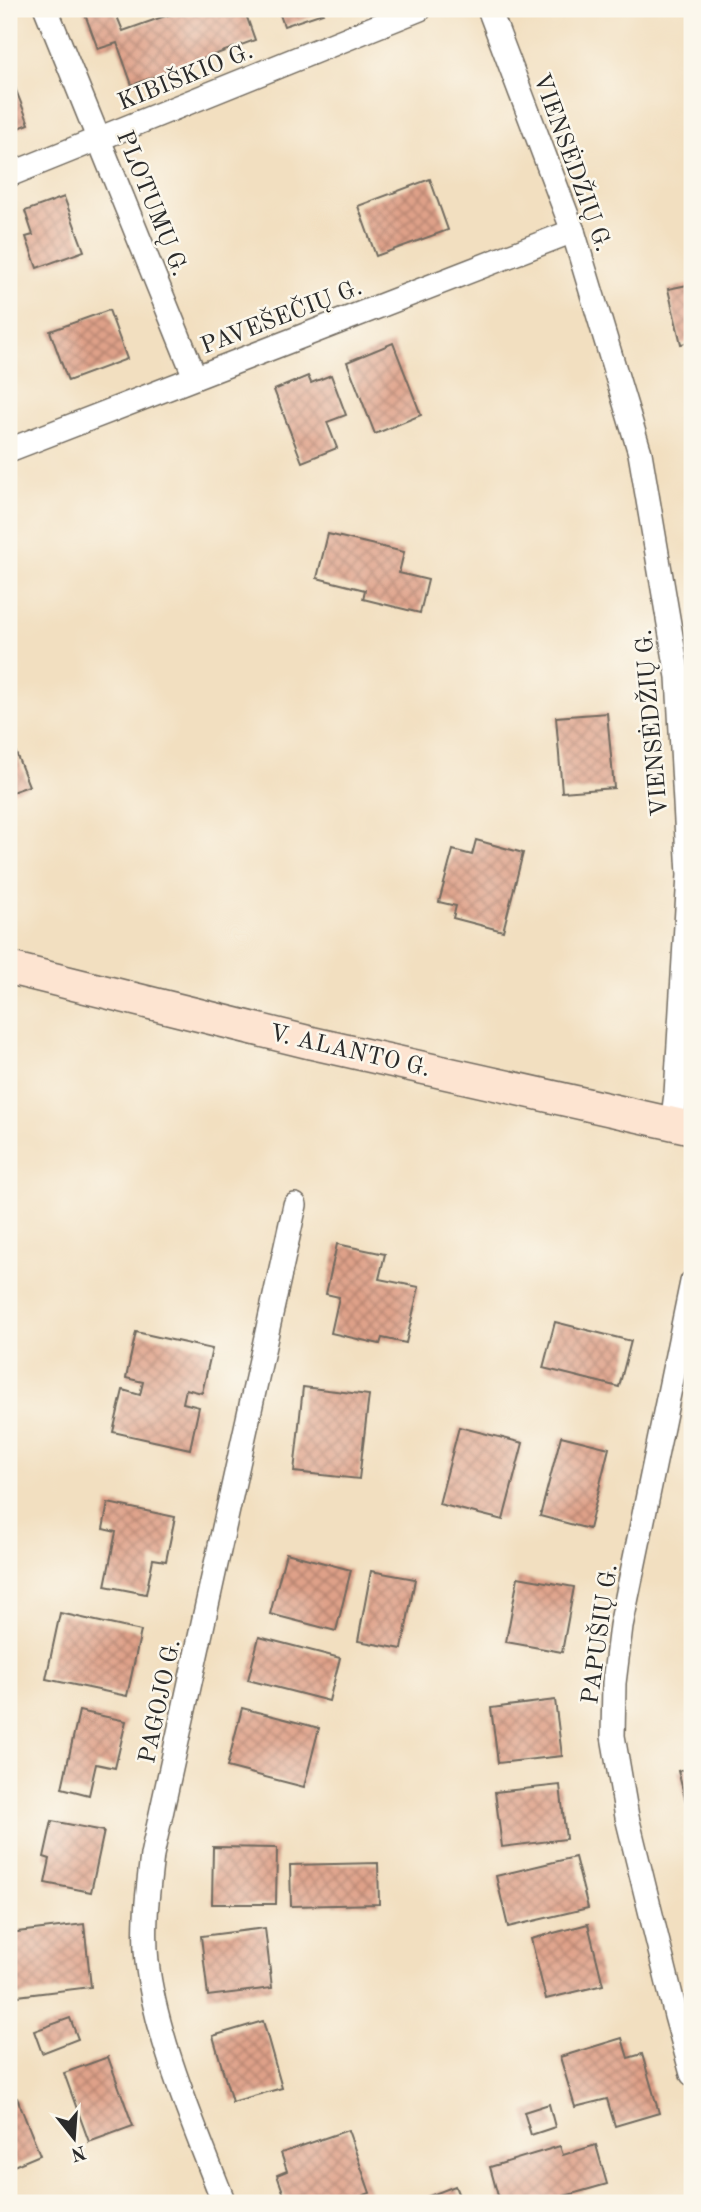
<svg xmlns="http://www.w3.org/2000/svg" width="701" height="2212" font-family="'Old Standard TT',serif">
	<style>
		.building { fill: url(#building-cross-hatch) }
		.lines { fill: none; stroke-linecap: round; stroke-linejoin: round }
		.street-casing { stroke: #716a5f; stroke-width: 26 }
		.secondary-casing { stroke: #716a5f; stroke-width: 35 }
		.street { stroke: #fff; stroke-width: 23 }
		.secondary { stroke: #fde4d1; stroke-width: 32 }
		.labels { text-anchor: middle; stroke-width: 5; stroke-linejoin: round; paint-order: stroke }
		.street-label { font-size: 24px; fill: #2b2b2b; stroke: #fbf7ec }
	</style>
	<defs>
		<pattern id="building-cross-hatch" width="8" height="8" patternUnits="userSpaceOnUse" patternTransform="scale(1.75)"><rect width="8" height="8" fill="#dfa189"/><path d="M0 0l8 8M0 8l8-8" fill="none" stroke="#b58370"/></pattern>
	</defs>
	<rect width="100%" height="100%" fill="#fbf7ec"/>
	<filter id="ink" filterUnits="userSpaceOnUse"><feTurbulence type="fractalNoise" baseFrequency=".0143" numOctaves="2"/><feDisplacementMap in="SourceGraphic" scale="14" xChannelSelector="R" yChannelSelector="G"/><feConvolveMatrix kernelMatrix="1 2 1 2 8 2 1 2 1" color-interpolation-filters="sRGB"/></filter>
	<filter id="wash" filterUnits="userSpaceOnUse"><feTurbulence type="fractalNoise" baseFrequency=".00686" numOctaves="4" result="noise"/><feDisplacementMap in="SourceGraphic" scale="28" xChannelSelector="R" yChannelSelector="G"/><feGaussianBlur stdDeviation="1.57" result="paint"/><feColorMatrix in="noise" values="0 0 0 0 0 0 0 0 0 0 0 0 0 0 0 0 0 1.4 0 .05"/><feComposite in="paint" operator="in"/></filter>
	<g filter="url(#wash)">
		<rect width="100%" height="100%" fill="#f2dfc0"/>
		<g id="blocks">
			<!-- building -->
			<g class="building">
				<path d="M83,9H114L123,31L185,9H244L255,40L132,85L117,43L98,49Z"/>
				<path d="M278,9H321L323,13L284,26Z"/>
				<path d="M9,72L29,124L9,132Z"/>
				<path d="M430,179L448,230L376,256L358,206Z"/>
				<path d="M64,197L84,251L37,268L26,237L33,235L25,211Z"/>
				<path d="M692,284V342L681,344L668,289Z"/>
				<path d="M109,310L127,359L68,381L50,331Z"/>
				<path d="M393,343L421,415L375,434L347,362Z"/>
				<path d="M331,375L346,415L327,422L337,448L302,462L274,390L308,376L311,383Z"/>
				<path d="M328,534L404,552L399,573L428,580L420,613L363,599L365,590L317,578Z"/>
				<path d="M607,713L614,788L562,792L556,717Z"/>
				<path d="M12,743L29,786L9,793V745Z"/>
				<path d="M476,840L523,853L503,931L453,918L456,906L439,902L453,850L472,855Z"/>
				<path d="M337,1244L385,1254L379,1279L419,1287L406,1343L382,1338L380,1344L331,1333L339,1297L326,1294Z"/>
				<path d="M555,1322L631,1341L619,1387L543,1368Z"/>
				<path d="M136,1332L212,1349L202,1393L186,1389L183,1403L199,1407L190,1449L113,1432L123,1390L140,1395L143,1382L126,1378Z"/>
				<path d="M303,1387L369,1395L359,1479L294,1472Z"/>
				<path d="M459,1427L523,1443L503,1520L439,1504Z"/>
				<path d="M561,1436L609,1448L589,1529L540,1516Z"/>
				<path d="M108,1503L175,1517L166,1561L153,1559L146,1594L105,1586L116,1532L103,1529Z"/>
				<path d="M286,1553L351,1570L336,1631L270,1614Z"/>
				<path d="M371,1571L415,1579L402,1649L358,1641Z"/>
				<path d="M518,1577L574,1587L562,1652L506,1642Z"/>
				<path d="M60,1613L141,1631L127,1696L46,1679Z"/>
				<path d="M259,1637L340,1658L329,1701L248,1680Z"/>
				<path d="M555,1700L562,1756L498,1763L491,1708Z"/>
				<path d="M242,1708L319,1728L304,1787L227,1767Z"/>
				<path d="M79,1711L126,1721L115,1768L96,1764L89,1795L62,1788Z"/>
				<path d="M692,1767V1800L686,1802L678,1771Z"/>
				<path d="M560,1785L566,1839L502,1847L495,1792Z"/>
				<path d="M52,1821L104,1831L91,1892L45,1883L50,1859L44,1857Z"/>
				<path d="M213,1847L277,1848L276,1904H212Z"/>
				<path d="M575,1857L588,1908L508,1927L496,1876Z"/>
				<path d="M378,1863L379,1904L291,1906L290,1865Z"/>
				<path d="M84,1924L91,1987L9,1997V1933Z"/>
				<path d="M588,1924L603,1985L546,1999L531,1939Z"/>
				<path d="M265,1928L272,1988L208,1996L201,1936Z"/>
				<path d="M70,2018L78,2039L42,2053L34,2031Z"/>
				<path d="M263,2021L282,2088L232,2102L213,2036Z"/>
				<path d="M622,2038L628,2058L642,2054L659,2113L615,2126L607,2099L575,2107L560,2057Z"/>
				<path d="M108,2057L133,2126L89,2142L64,2073Z"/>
				<path d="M17,2098L40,2155L9,2168V2101Z"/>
				<path d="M549,2104L555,2127L531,2135L524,2112Z"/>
				<path d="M348,2130L370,2193L343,2203H287L277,2175L287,2171L281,2153Z"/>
				<path d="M596,2145L607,2184L540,2203H500L490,2167L560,2146L563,2155Z"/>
				<path d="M455,2186L462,2203H411Z"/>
			</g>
		</g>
	</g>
	<g filter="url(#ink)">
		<use href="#blocks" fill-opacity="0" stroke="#716a5f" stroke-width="2"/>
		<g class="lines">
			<defs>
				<g id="street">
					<path d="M46,9L195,377"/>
					<path d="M489,9L573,231L640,453L678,677L689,875L676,1094L672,1124"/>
					<path d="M9,175L420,9"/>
					<path d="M9,450L573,231"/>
					<path d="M692,1282L621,1626L614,1683L613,1736L627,1817L676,2016L692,2074"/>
					<path d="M224,2203C196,2130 156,2039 147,1962C143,1926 148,1890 152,1855L295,1205"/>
				</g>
				<path id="secondary" d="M9,968L312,1043L692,1128"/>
			</defs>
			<!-- street casing -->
			<use href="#street" class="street-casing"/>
			<!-- secondary casing -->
			<use href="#secondary" class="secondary-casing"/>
			<!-- street -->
			<use href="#street" class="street"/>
			<!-- secondary -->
			<use href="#secondary" class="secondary"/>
		</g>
	</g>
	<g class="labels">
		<!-- street labels -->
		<g class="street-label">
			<text transform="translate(185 76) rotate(-22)" y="8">KIBIŠKIO G.</text>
			<text transform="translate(573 162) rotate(70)" y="8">VIENSĖDŽIŲ G.</text>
			<text transform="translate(153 203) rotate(68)" y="8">PLOTUMŲ G.</text>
			<text transform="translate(281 316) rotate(-21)" y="8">PAVEŠEČIŲ G.</text>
			<text transform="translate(651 723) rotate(-95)" y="8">VIENSĖDŽIŲ G.</text>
			<text transform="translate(350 1050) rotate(13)" y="8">V. ALANTO G.</text>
			<text transform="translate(599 1634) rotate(-82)" y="8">PAPUŠIŲ G.</text>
			<text transform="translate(159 1701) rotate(-78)" y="8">PAGOJO G.</text>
		</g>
	</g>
	<!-- margin -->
	<rect width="701" height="2212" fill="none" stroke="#fbf7ec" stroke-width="35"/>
	<!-- north arrow -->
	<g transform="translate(74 2138) rotate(163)" stroke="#fbf7ec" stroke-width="5" paint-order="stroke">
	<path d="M0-5L12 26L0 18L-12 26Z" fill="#2b2b2b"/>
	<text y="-10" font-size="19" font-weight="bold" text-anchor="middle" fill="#2b2b2b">N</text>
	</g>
</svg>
